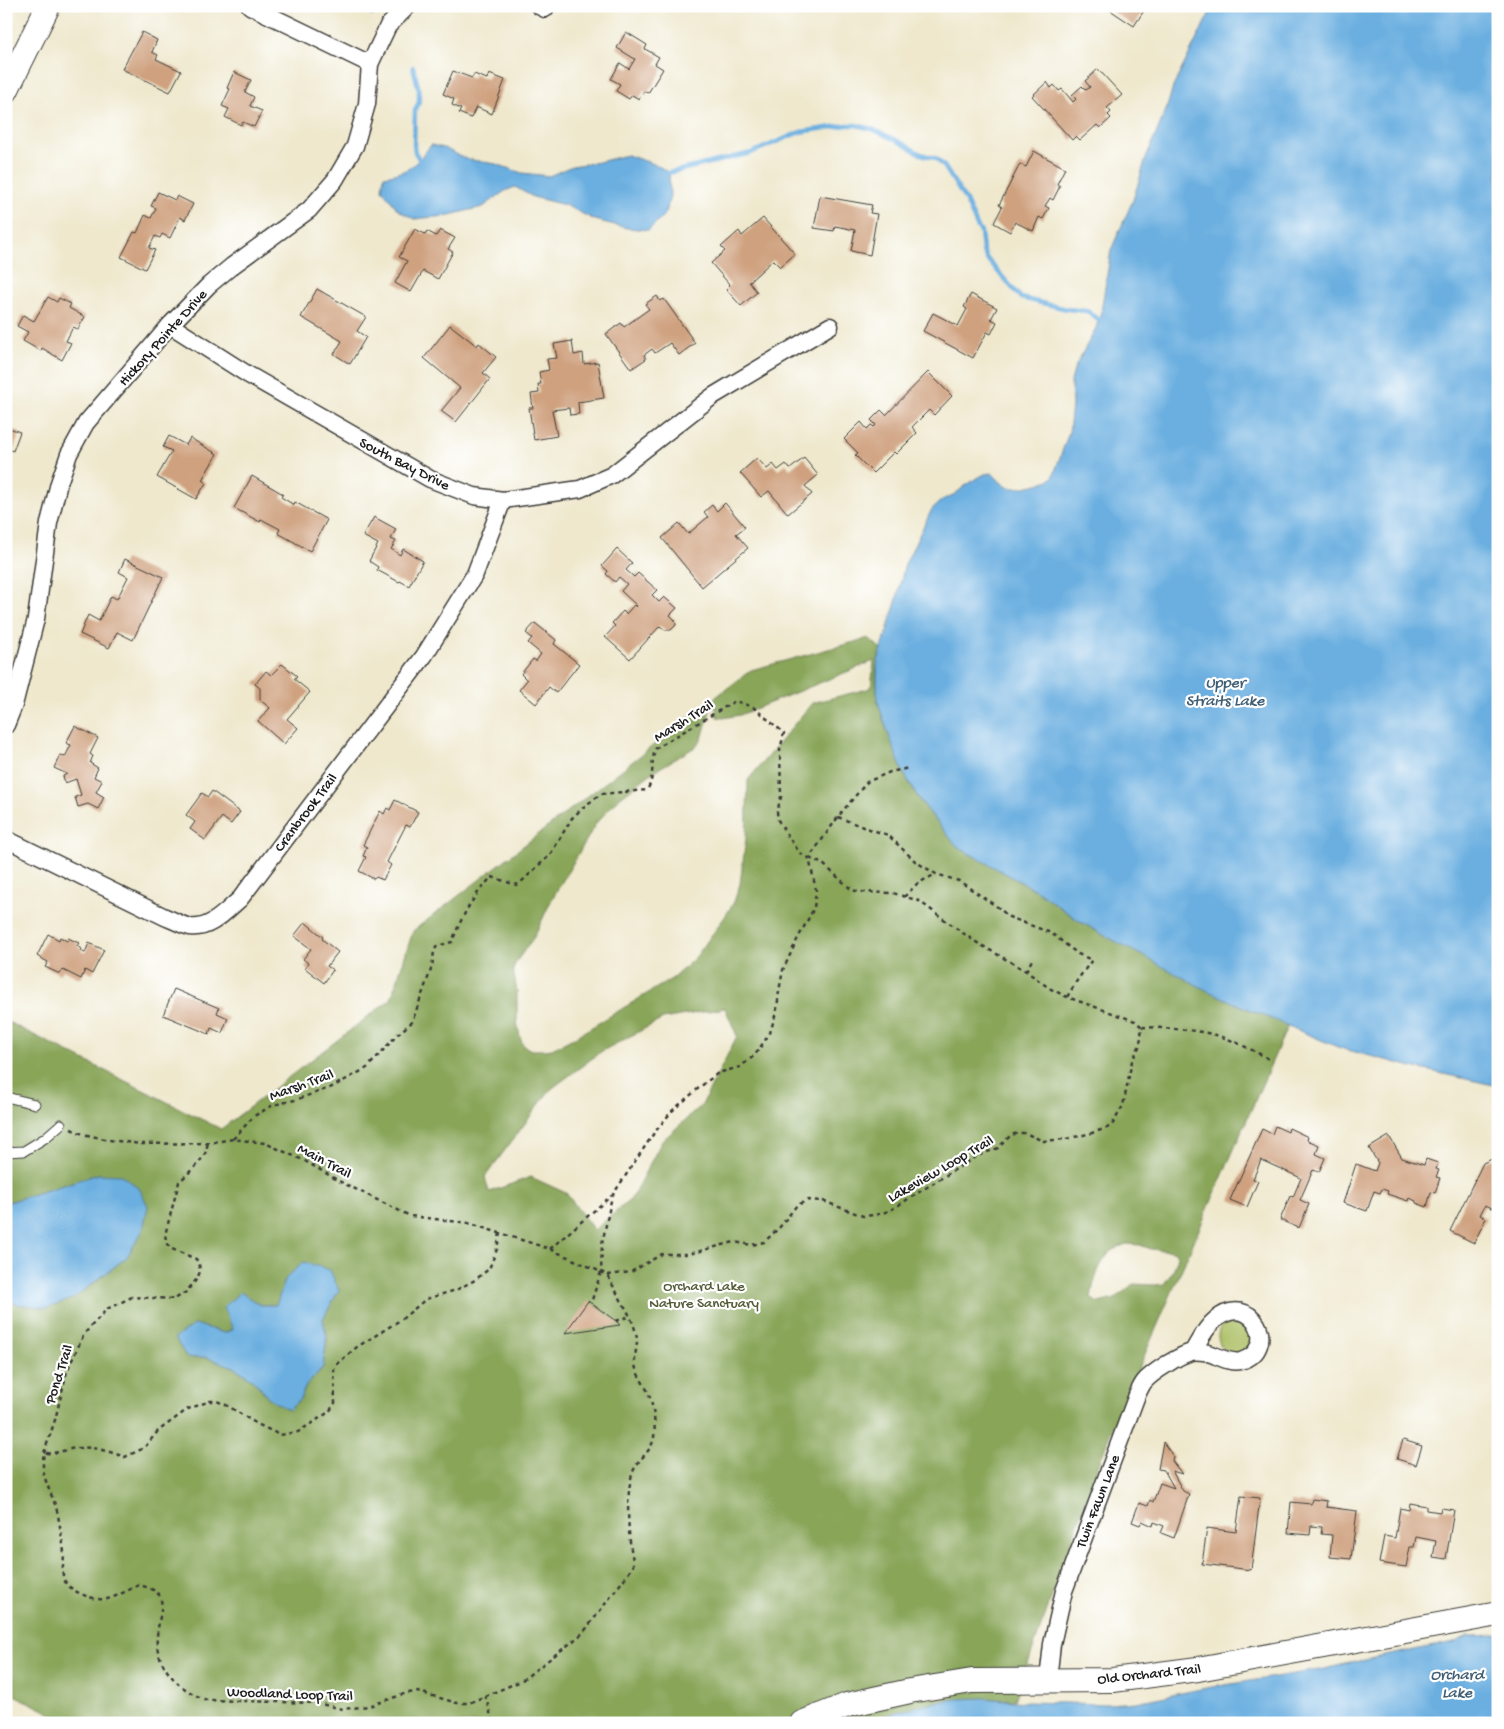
<svg xmlns="http://www.w3.org/2000/svg" width="1504" height="1729" font-family="'Gochi Hand',sans-serif">
	<style>
		.green { fill: #abbe62; stroke: #646d3f }
		.forest { fill: #88a558; stroke: #52603a; fill-rule: evenodd }
		.water { fill: #6bafe0; stroke: #44667e }
		.lines { fill: none; stroke-linecap: round; stroke-linejoin: round }
		.stream { stroke: #6bafe0; stroke-width: 4.5 }
		.building { fill: #cfa17f }
		.lane-casing { stroke: #3c3b37; stroke-width: 11 }
		.street-casing { stroke: #3c3b37; stroke-width: 19 }
		.secondary-casing { stroke: #3c3b37; stroke-width: 26 }
		.path { stroke: #3c3b37; stroke-width: 2.5; stroke-dasharray: 4 4; stroke-linecap: butt }
		.lane { stroke: #fff; stroke-width: 9 }
		.street { stroke: #fff; stroke-width: 16 }
		.secondary { stroke: #fff; stroke-width: 24 }
		.labels { text-anchor: middle; stroke-width: 4.5; stroke-linejoin: round; paint-order: stroke }
		.street-label { font-size: 15px; fill: #1c1c1c; stroke: #fff }
		.park-label { font-size: 15px; fill: #555d38; stroke: #fff }
		.water-label { font-size: 16px; font-style: italic; fill: #405e74; stroke: #fff }
	</style>
	<rect width="100%" height="100%" fill="#fff"/>
	<filter id="ink" filterUnits="userSpaceOnUse"><feTurbulence type="fractalNoise" baseFrequency=".02" numOctaves="2"/><feDisplacementMap in="SourceGraphic" scale="10" xChannelSelector="R" yChannelSelector="G"/><feConvolveMatrix kernelMatrix="1 2 1 2 8 2 1 2 1" color-interpolation-filters="sRGB"/></filter>
	<filter id="wash" filterUnits="userSpaceOnUse"><feTurbulence type="fractalNoise" baseFrequency=".0096" numOctaves="4" result="noise"/><feDisplacementMap in="SourceGraphic" scale="20" xChannelSelector="R" yChannelSelector="G"/><feGaussianBlur stdDeviation="1.12" result="paint"/><feColorMatrix in="noise" values="0 0 0 0 0 0 0 0 0 0 0 0 0 0 0 0 0 1.4 0 .05"/><feComposite in="paint" operator="in"/></filter>
	<g filter="url(#wash)">
		<rect width="100%" height="100%" fill="#efe8cd"/>
		<!-- green -->
		<circle class="green" cx="1235" cy="1336" r="17"/>
		<!-- forest -->
		<path class="forest" d="M869,638L881,649C869,686 882,719 896,753C901,766 906,779 914,791C925,809 941,826 954,843L961,849L999,870L1039,892L1076,919L1100,933L1248,1009L1288,1025L1108,1439L1015,1700C960,1697 920,1701 868,1723H70L6,1691V1300L18,1304L74,1298L127,1257L98,1174L6,1203V1021L221,1129L391,999L413,931L751,670ZM874,661L871,688L812,703L748,780L746,838L740,884L734,902L724,918L695,958L673,978L577,1036L552,1049L544,1050H531L526,1047L522,1043L520,1037L517,1022V992L513,969L516,962L534,937L552,899L597,822L618,799L653,772L695,747L702,739L711,707H716L717,717L723,718L740,715ZM725,1008L737,1036L702,1105L662,1141L631,1199L594,1230L566,1193L531,1177L489,1192L485,1177L550,1090L602,1051L663,1019ZM1126,1244L1140,1245L1151,1249L1174,1251L1178,1257L1173,1271L1164,1284L1155,1285L1133,1284L1115,1299L1098,1303L1091,1298C1093,1283 1099,1261 1112,1251C1116,1249 1121,1246 1126,1244ZM286,1278L339,1290L323,1319L327,1338L323,1367L306,1386L300,1399L271,1400L253,1380L234,1367L206,1357L195,1325L224,1333L233,1328L260,1305H276Z"/>
		<!-- water -->
		<g class="water">
			<path d="M1213,6H1498V1086L1416,1068L1340,1048L1248,1009L1206,990L1100,933L1076,919L1039,892L961,849L954,843L919,799L902,770L888,733L877,699V664L896,602L905,564L932,509L942,500L955,494L970,482L985,474L992,473C997,478 1004,487 1011,488C1019,489 1048,483 1053,477L1069,432L1072,405L1071,381L1075,367L1096,328L1101,312L1111,250L1133,200L1146,158L1166,110L1173,87Z"/>
			<path d="M431,145L444,148L466,159L496,164L522,173L549,176L572,166L599,162L627,155L657,165L669,173L670,196L666,213L649,230L627,228L595,220L565,205L533,197L515,187L505,191L483,207L445,216L414,219L398,210L382,189L384,176C410,172 415,165 431,145Z"/>
			<path d="M98,1174L121,1175L139,1188L148,1206L143,1230L127,1257L74,1298L48,1308L18,1304L6,1300V1203Z"/>
			<path d="M303,1262L330,1270L339,1290L323,1319L327,1338L323,1367L306,1386L300,1399L289,1410L271,1400L253,1380L234,1367L206,1357L187,1358L175,1338L195,1324L224,1333L233,1329L223,1308L240,1292L260,1305H276L286,1278Z"/>
			<path d="M1498,1635V1723H868L897,1712L926,1704L956,1699L984,1698L1025,1702L1108,1704L1136,1702L1206,1688L1325,1669L1345,1664L1439,1645L1458,1641L1468,1636Z"/>
		</g>
		<g class="lines">
			<!-- stream -->
			<g class="stream">
				<path d="M359,6L372,14"/>
				<path d="M413,67L419,90V102L415,110L414,146L415,152L422,164"/>
				<path d="M664,174L751,153L800,132L847,125H856L872,129L896,140L921,154L935,158L944,166L966,201L977,226L981,232L983,251L987,259L1021,298L1067,309L1086,311L1089,312L1098,320"/>
			</g>
		</g>
		<g id="blocks">
			<!-- building -->
			<g class="building">
				<path d="M1104,6H1147L1134,26Z"/>
				<path d="M142,32L157,40L152,52L158,55L156,59L181,71L170,92L122,69Z"/>
				<path d="M626,32L647,45L645,49L659,57L655,64L663,69L648,93L644,91L639,99L632,95L629,99L616,91L620,84L611,79L620,63L629,69L635,59L617,48Z"/>
				<path d="M1098,69L1122,95L1107,108L1111,112L1108,115L1111,118L1100,128L1097,125L1080,140L1076,136L1072,140L1032,96L1047,82L1051,88L1054,85L1059,91L1062,89L1073,102L1076,99L1072,95L1082,86L1086,90L1090,87L1085,81Z"/>
				<path d="M453,71L472,78L474,74L487,79L489,74L505,80L492,114L476,107L471,118L459,113L461,109L452,105L454,99L443,94Z"/>
				<path d="M234,72L251,80L245,92L254,97L250,106L262,111L254,127L243,122L241,125L225,117L229,109L222,106L230,89L227,88Z"/>
				<path d="M1034,151L1065,168L1057,184L1060,186L1053,200L1050,198L1045,206L1049,208L1043,219L1039,217L1033,231L1015,222L1010,232L994,223L1002,207L999,205L1020,164L1026,167Z"/>
				<path d="M158,192L175,200L177,196L193,204L185,220L180,217L170,238L162,234L160,238L155,236L149,248L155,250L145,269L121,257L134,232L137,233L145,215L151,218L156,208L151,206Z"/>
				<path d="M820,196L872,205L870,213L877,214L870,255L851,251L855,230L835,226L834,231L814,228Z"/>
				<path d="M763,218L795,254L780,267L773,260L749,282L757,292L741,306L726,289L730,285L711,263L725,251L721,247L739,231L742,236Z"/>
				<path d="M415,229L425,234L427,231L436,236L440,230L455,238L448,249L453,252L438,279L423,271L411,292L395,283L407,261L399,257Z"/>
				<path d="M317,289L366,317L357,331L366,337L350,364L334,354L342,341L301,317Z"/>
				<path d="M971,294L997,308L991,319L997,322L991,334L987,332L973,358L923,331L933,313L958,326L967,309L964,307Z"/>
				<path d="M657,296L660,301L664,299L695,343L679,355L670,343L655,353L652,349L644,355L646,359L631,369L606,334L621,323L624,327L649,309L645,304Z"/>
				<path d="M48,297L57,302L59,298L71,304L69,308L85,317L78,329L73,327L66,341L71,343L62,360L42,348L41,351L23,341L28,332L17,326L23,315L34,321Z"/>
				<path d="M450,325L477,346L479,343L496,357L483,373L490,379L456,422L441,411L460,388L424,358Z"/>
				<path d="M572,341L574,355L583,353L584,364L598,362L604,398L578,402L579,414L570,415L569,408L552,410L557,436L534,440L529,408H533L531,394L539,393L538,384H541L539,372L549,370L547,359L557,358L554,344Z"/>
				<path d="M928,372L952,396L934,415L929,410L912,427L917,433L896,454L894,452L873,473L855,455L858,453L844,439L861,422L867,429L871,425L874,427L876,425L871,420L881,410L886,415Z"/>
				<path d="M6,427L20,432L13,451L6,448Z"/>
				<path d="M169,436L186,445L190,438L217,454L202,480L206,483L196,499L157,477L172,451L163,447Z"/>
				<path d="M757,458L767,469L773,464L778,470L786,464L790,469L804,458L818,475L805,486L812,494L788,514L769,491L761,497L740,473Z"/>
				<path d="M252,476L283,494L281,497L294,505L295,502L327,520L310,551L278,533L280,529L261,519L260,522L234,508Z"/>
				<path d="M725,503L745,527L736,534L748,548L702,587L662,538L679,523L688,534L708,517L704,512L712,505L717,511Z"/>
				<path d="M374,517L396,529L391,539L396,541L391,549L400,555L403,549L423,561L409,586L400,581L399,582L377,570L378,567L369,561L378,544L363,536Z"/>
				<path d="M617,549L632,563L626,570L634,577L638,573L657,590L652,595L659,602L664,597L677,608L670,615L675,620L676,625L671,630H665L660,626L630,659L605,637L615,626L612,623L623,611L626,614L634,605L636,607L637,606L621,591L627,584L619,577L615,582L606,574L608,571L602,566Z"/>
				<path d="M125,559L163,577L133,640L117,632L109,648L80,634L88,615L99,621L111,596L117,599L128,577L119,572Z"/>
				<path d="M535,623L556,640L554,644L579,664L556,693L549,687L536,704L519,690L527,680L521,674L533,659L536,661L541,654L528,643L532,638L526,633Z"/>
				<path d="M282,664L297,676L294,679L310,692L287,719L298,728L284,744L258,721L270,708L260,700V688L255,684L266,671L271,675Z"/>
				<path d="M75,726L98,738L90,754L93,756L90,763L98,768L94,777L102,781L96,792L104,797L98,809L88,804L78,807L75,797L81,795L76,779L65,783L63,776L67,774L54,768L60,755L65,757L71,745L66,743Z"/>
				<path d="M212,791L240,812L231,824L222,817L205,840L190,829L195,822L186,815L202,793L208,797Z"/>
				<path d="M395,800L418,812L410,827L406,825L387,862L391,865L383,880L376,877L374,879L359,871L366,857L363,856L367,847L363,845L380,811L384,814L387,808L390,810Z"/>
				<path d="M305,922L323,937L322,939L338,952L327,966L333,970L324,983L305,968L308,963L303,959L311,949L294,936Z"/>
				<path d="M48,934L59,940L60,937L67,941L68,938L79,943L77,946L82,949L81,951L85,953L89,943L104,950L92,974L85,970L81,979L63,970L60,974L45,967L48,962L37,956Z"/>
				<path d="M174,989L219,1008L217,1013L228,1018L222,1033L211,1028L209,1034L163,1015Z"/>
				<path d="M1275,1126L1288,1132L1289,1128L1308,1137L1307,1140L1319,1145L1316,1154L1325,1158L1319,1172L1313,1170L1300,1200L1309,1204L1299,1228L1280,1220L1290,1196L1293,1197L1301,1178L1261,1160L1253,1179L1258,1181L1247,1207L1230,1200L1262,1129L1272,1134Z"/>
				<path d="M1389,1136L1402,1158L1424,1165L1426,1159L1438,1163L1436,1169L1439,1170L1436,1177L1440,1178L1435,1193L1431,1192L1427,1207L1416,1203V1201L1409,1198L1408,1201L1387,1194L1388,1191L1382,1189L1380,1193L1374,1191L1367,1211L1343,1203L1356,1164L1375,1171L1378,1163L1369,1148Z"/>
				<path d="M1492,1159L1498,1161V1216L1494,1215L1497,1210L1485,1205L1480,1215L1486,1218L1474,1243L1450,1231L1483,1163Z"/>
				<path d="M588,1301L616,1321L620,1325L565,1333Z"/>
				<path d="M1403,1440L1422,1446L1416,1465L1397,1459Z"/>
				<path d="M1163,1442L1173,1456L1172,1461L1182,1474L1172,1471L1183,1491L1189,1494L1174,1538L1161,1533L1164,1526L1154,1522L1153,1526L1142,1521L1140,1525L1132,1522L1139,1503L1148,1506L1150,1500L1153,1502L1160,1483L1174,1488L1164,1470L1158,1469Z"/>
				<path d="M1241,1496L1260,1498L1251,1570L1202,1564L1207,1528L1236,1532Z"/>
				<path d="M1312,1499L1327,1501L1326,1507L1357,1511L1351,1559L1330,1557L1332,1535L1321,1534L1322,1527L1311,1526L1310,1535L1288,1533L1291,1502L1311,1504Z"/>
				<path d="M1410,1503L1426,1506V1510L1440,1512L1441,1508L1454,1510L1446,1559L1433,1557L1436,1541L1416,1537L1414,1547H1410L1406,1567L1379,1563L1384,1536L1395,1538L1400,1508L1409,1510Z"/>
			</g>
		</g>
	</g>
	<g filter="url(#ink)">
		<use href="#blocks" fill-opacity="0" stroke="#3c3b37" stroke-width="1"/>
		<g class="lines">
			<defs>
				<g id="lane">
					<path d="M6,1097L35,1104"/>
					<path d="M6,1152L24,1151L45,1138L61,1124"/>
				</g>
				<g id="street">
					<path d="M250,6L370,64"/>
					<path d="M539,6L545,9"/>
					<path d="M170,325L247,374L430,479L474,496L503,500L580,489L612,475L713,396L830,326"/>
					<path d="M6,725L14,705L36,619L49,523L59,483L69,454L86,423L170,325L209,285L232,266L309,210L335,180L355,146L367,104L370,64L388,26L408,6"/>
					<path d="M6,839L165,917C173,920 182,925 190,927C210,930 226,911 240,899L424,656L475,574L503,500"/>
					<path d="M1048,1680L1052,1644L1064,1591L1137,1395C1139,1391 1141,1386 1144,1382C1151,1373 1181,1354 1192,1352C1196,1351 1201,1352 1204,1352C1215,1354 1229,1364 1241,1361C1281,1349 1252,1289 1215,1320C1205,1328 1199,1341 1193,1351"/>
				</g>
				<g id="secondary">
					<path d="M6,91L48,6"/>
					<path d="M802,1723L847,1705L910,1691L972,1681L1113,1680L1198,1669L1498,1614"/>
				</g>
			</defs>
			<!-- lane casing -->
			<use href="#lane" class="lane-casing"/>
			<!-- street casing -->
			<use href="#street" class="street-casing"/>
			<!-- secondary casing -->
			<use href="#secondary" class="secondary-casing"/>
			<!-- path -->
			<g class="path">
				<path d="M838,817L863,827L888,835L916,862L936,874L959,881L999,908L1009,917L1051,933L1078,954L1092,960L1078,979L1067,997"/>
				<path d="M809,858L823,864L851,889L858,892L893,893L919,901L974,941L1026,971L1049,988L1067,997L1135,1021L1142,1027L1140,1045L1132,1061L1123,1106L1112,1125L1107,1128L1092,1133L1066,1139L1043,1141L1025,1133H1018L1011,1135L998,1148L977,1156L964,1164L889,1211L875,1215L863,1216L823,1201L809,1200L797,1205L779,1228L764,1242L752,1245L734,1242L689,1254H662L631,1272L608,1275L601,1272L602,1244L612,1196L654,1133L672,1111L700,1087L718,1073L740,1067L755,1055L770,1033L777,1009L779,991L783,970L796,942L814,908L816,890Z"/>
				<path d="M904,897L918,883L936,874"/>
				<path d="M1026,971L1032,960"/>
				<path d="M1142,1027C1164,1028 1186,1029 1207,1033C1229,1037 1252,1050 1271,1060"/>
				<path d="M71,1129L83,1134L109,1140L140,1144L208,1143L233,1139L265,1143L305,1161L339,1181L410,1216L468,1223L550,1249L601,1272L591,1303"/>
				<path d="M233,1139L254,1116L273,1105L295,1100L332,1087L367,1068L398,1034L412,1022L432,967L434,951L437,946L452,942C461,918 473,895 492,877L516,885L520,883L550,855L572,818L586,805L601,794L647,790C656,776 649,764 656,748L735,701L753,707L784,733L780,750L781,797L777,812L778,820L787,835L800,853L809,858L841,813L867,782L890,772L909,768"/>
				<path d="M500,1233L497,1249L489,1269L475,1280L456,1290L426,1299L402,1319L357,1347L338,1363L334,1369L335,1403L329,1412L298,1432L280,1435L257,1424L228,1406L217,1401H210L188,1409L158,1431L144,1448L125,1457C110,1452 94,1446 78,1448C64,1449 60,1454 44,1453C39,1478 53,1492 58,1515C60,1528 63,1540 64,1553C64,1561 62,1568 63,1576C65,1591 94,1601 107,1599C117,1597 129,1589 139,1585C146,1587 155,1589 159,1595C164,1602 160,1615 159,1622C158,1629 156,1639 157,1646C161,1672 183,1692 207,1700L316,1703L343,1709L369,1706L407,1693L419,1692L457,1703H469L521,1681L568,1645L583,1633L628,1574L633,1566V1560C628,1539 624,1483 636,1466C643,1455 652,1450 654,1437C656,1423 653,1405 648,1392C644,1383 636,1374 635,1364C634,1354 639,1343 636,1334C632,1313 616,1295 608,1275"/>
				<path d="M550,1249L611,1196"/>
				<path d="M616,1321L630,1316"/>
				<path d="M44,1453L55,1420L67,1371L84,1334L107,1309L132,1297L175,1299L186,1292L196,1280L200,1272L199,1264L196,1259L172,1249L167,1244L165,1235L179,1182L198,1164L205,1154L208,1143"/>
				<path d="M485,1695L493,1723"/>
			</g>
			<!-- lane -->
			<use href="#lane" class="lane"/>
			<!-- street -->
			<use href="#street" class="street"/>
			<!-- secondary -->
			<use href="#secondary" class="secondary"/>
		</g>
	</g>
	<g class="labels">
		<!-- street labels -->
		<g class="street-label">
			<text transform="translate(162 337) rotate(-48)" y="5">Hickory Pointe Drive</text>
			<text transform="translate(405 463) rotate(27)" y="5">South Bay Drive</text>
			<text transform="translate(683 720) rotate(-32)" y="5">Marsh Trail</text>
			<text transform="translate(305 812) rotate(-53)" y="5">Cranbrook Trail</text>
			<text transform="translate(301 1084) rotate(-20)" y="5">Marsh Trail</text>
			<text transform="translate(325 1160) rotate(28)" y="5">Main Trail</text>
			<text transform="translate(940 1168) rotate(-30)" y="5">Lakeview Loop Trail</text>
			<text transform="translate(58 1374) rotate(-72)" y="5">Pond Trail</text>
			<text transform="translate(1097 1501) rotate(-69)" y="5">Twin Fawn Lane</text>
			<text transform="translate(1149 1673) rotate(-6)" y="5">Old Orchard Trail</text>
			<text transform="translate(290 1693) rotate(2)" y="5">Woodland Loop Trail</text>
		</g>
		<!-- park labels -->
		<g class="park-label">
			<text x="704" y="1290">Orchard Lake<tspan x="704" dy="17">Nature Sanctuary</tspan></text>
		</g>
		<!-- water labels -->
		<g class="water-label">
			<text x="1225" y="687">Upper<tspan x="1225" dy="18">Straits Lake</tspan></text>
			<text x="1457" y="1679">Orchard<tspan x="1457" dy="18">Lake</tspan></text>
		</g>
	</g>
	<!-- margin -->
	<rect width="1504" height="1729" fill="none" stroke="#fff" stroke-width="25"/>
</svg>
